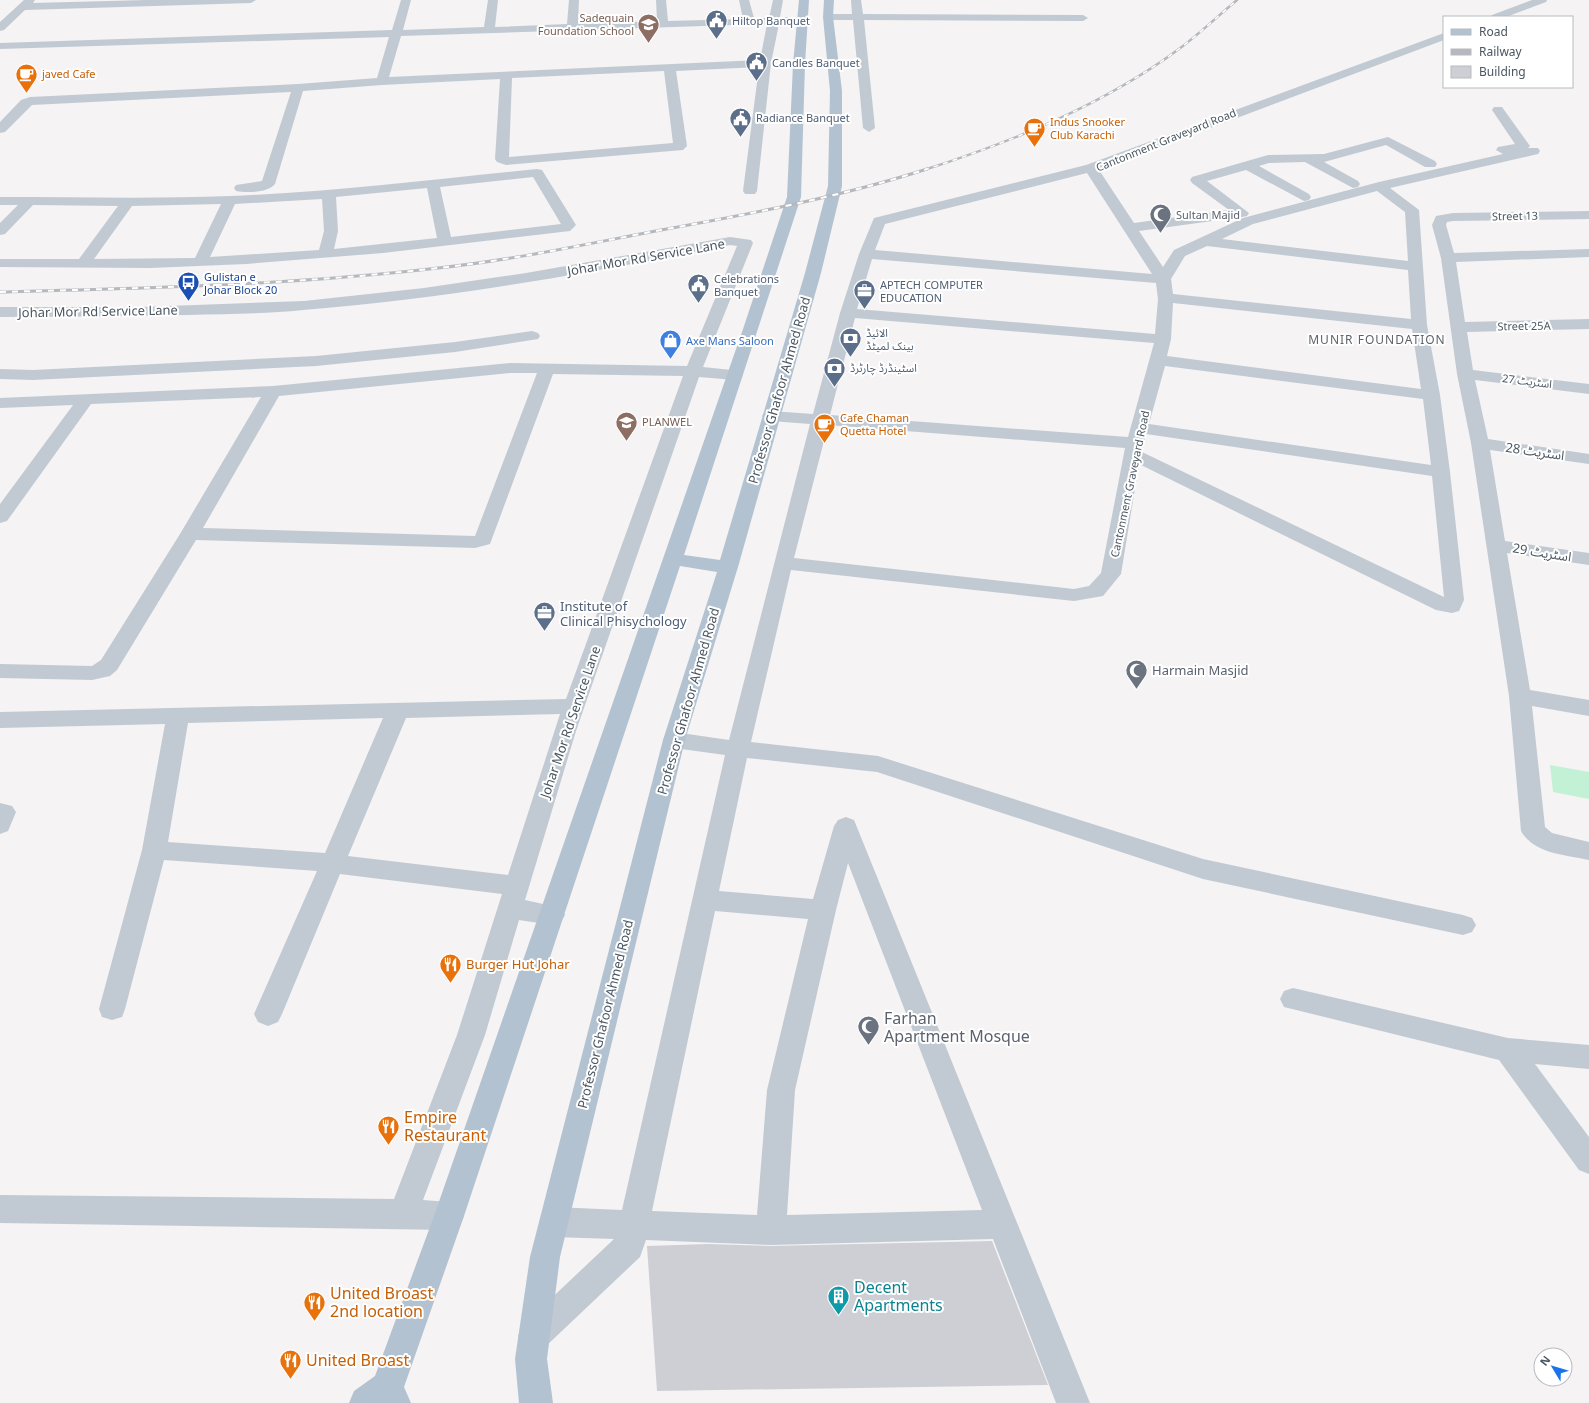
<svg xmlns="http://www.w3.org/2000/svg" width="1589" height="1403" font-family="'Noto Sans','Noto Sans Arabic',sans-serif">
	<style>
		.green { fill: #c3f1d5 }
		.building { fill: #cdcfd5 }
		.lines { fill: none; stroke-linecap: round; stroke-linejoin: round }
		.minor { fill: #c1cad2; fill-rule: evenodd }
		.major { fill: #b3c2d1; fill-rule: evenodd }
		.rail-far1-casing { stroke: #b5b8bd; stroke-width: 2.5 }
		.rail-casing { stroke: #b5b8bd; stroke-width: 3 }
		.rail-far1 { stroke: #fff; stroke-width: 1.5; stroke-dasharray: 5; stroke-linecap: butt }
		.rail { stroke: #fff; stroke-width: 2; stroke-dasharray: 6; stroke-linecap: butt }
		.labels { text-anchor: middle; stroke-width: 4; stroke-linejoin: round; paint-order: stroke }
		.far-education-label { font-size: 11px; fill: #785e54; stroke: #fff; text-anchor: end }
		.far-service-label { font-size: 11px; fill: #4e5e75; stroke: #fff; text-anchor: start }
		.far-food-label { font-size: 11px; fill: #c56008; stroke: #fff; text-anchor: start }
		.far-street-label { font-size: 11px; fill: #4a5661; stroke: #fff }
		.far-worship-label { font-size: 11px; fill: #5b616d; stroke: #fff; text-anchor: start }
		.far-transit-label { font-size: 11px; fill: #164399; stroke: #fff; text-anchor: start }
		.far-shop-label { font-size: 11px; fill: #366cbe; stroke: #fff; text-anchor: start }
		.far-neighbourhood-label { font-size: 12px; letter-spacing: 1px; fill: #5f6368; stroke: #fff }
		.street-label { font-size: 13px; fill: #4a5661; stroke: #fff }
		.service-label { font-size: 13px; fill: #4e5e75; stroke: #fff; text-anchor: start }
		.worship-label { font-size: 13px; fill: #5b616d; stroke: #fff; text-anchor: start }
		.food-label { font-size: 13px; fill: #c56008; stroke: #fff; text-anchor: start }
		.near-worship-label { font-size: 16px; fill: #5b616d; stroke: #fff; text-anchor: start }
		.near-food-label { font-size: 16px; fill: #c56008; stroke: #fff; text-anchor: start }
		.near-culture-label { font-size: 16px; fill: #0d838f; stroke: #fff; text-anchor: start }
	</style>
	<rect width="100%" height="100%" fill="#f5f3f3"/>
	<!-- green -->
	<path class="green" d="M1550,765L1589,772V799L1553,792Z"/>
	<!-- building -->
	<path class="building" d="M992,1241L1048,1385L657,1391L647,1246L708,1244L771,1246Z"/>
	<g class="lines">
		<!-- minor -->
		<g class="minor">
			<path d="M24,0H35L33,3L146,0H256L251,3L25,10L4,30L0,31V22Z"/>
			<path d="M401,0H411L403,30L484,27L488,0H498L495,27L567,24L569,0H579L578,24L657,21L656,0H666L668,21L743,19L739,0H749L754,18H769L773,0H783L780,17H803L809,20L803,23L779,24L771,63L757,191L755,194H745L743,191L759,67L676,71L687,146L683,150L506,165L497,162L495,159L500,79L382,85L303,91L275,184C268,193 246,193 236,191L234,188L236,185L262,181L291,92L32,105L5,132L0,133V122L21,100L30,97L298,84L377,78L389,37L0,49V43L392,30ZM767,24L760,60L389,77L401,36ZM664,71L673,143L509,157L512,78Z"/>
			<path d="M851,0H861L863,14L1083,15L1088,18L1083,21L864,20L875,128L869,132L863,128L853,20H828L823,17L828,14H852Z"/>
			<path d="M1532,0H1547L1546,2L1506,17H1491L1492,15Z"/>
			<path d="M1444,33V40L1099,170L1134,223L1229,210L1192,183L1190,180L1192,177L1268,155L1324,154L1388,137L1435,161L1437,164L1435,167H1425L1386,145L1324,162L1358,181L1360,184L1358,187L1353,188L1305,162L1269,163L1259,166L1309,194L1311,197L1309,200L1304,201L1246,170L1207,181L1249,213L1247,216L1242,217L1139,231L1163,267L1174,250L1243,218L1379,182L1503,154L1496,150L1498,147L1515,144L1492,110L1494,107H1502L1530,146L1528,148H1538L1540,151L1538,154L1390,188L1419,210L1427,325L1440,395L1450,472L1464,600L1459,611L1452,613L1436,610L1139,464L1121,574L1103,596L1074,601L791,570L751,742L878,756L1203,859L1463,915L1472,918L1476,925L1472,932L1463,935L1203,879L877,772L747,758L719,891L813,899L834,826L838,820L846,817L854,820L1090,1403H1056L993,1239L771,1245L646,1240L640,1257L545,1347L534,1352L523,1347L518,1336L523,1325L614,1239L554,1237L543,1232L539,1222L543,1212L554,1207L622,1210L725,755L674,748L666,746L663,740L666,734L674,732L729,740L810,424L771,421L765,420L762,416L765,412L771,411L813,414L840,313L859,254L874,218L1086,165ZM1087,173L1152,274L875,250L885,224ZM1377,191L1405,212L1408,261L1222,239L1253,224ZM1207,246L1408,270L1411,319L1173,294L1171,279L1185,256ZM872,259L1156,283L1158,299L1155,334L857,309ZM1173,303L1412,329L1421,389L1167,356L1171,339ZM855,318L1154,343L1128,437L830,415ZM1165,366L1423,399L1431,465L1149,424ZM828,425L1125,448L1101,573L1089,586L1074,589L794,558ZM1146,434L1432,476L1444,597L1142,452ZM848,863L982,1210L787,1215L795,1090L836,910ZM715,911L808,919L767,1090L757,1215L652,1211Z"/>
			<path d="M537,169L542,170L576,225L570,231L383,253L246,264L150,268L0,267V259H79L118,206L33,205L5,234L0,235V223L18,205H0V197C77,197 153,199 230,196C332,192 435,179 537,169ZM533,177L561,224L451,237L440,187ZM427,188L437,238L334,249L338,231L336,197ZM322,199L324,231L319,250L210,257L235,204ZM221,204L195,258L94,259L132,206Z"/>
			<path d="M1589,211V219L1453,221L1447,222L1446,225L1454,253L1589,249V257L1456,262L1465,322L1589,319V329L1467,332L1473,370L1589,384V394L1475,380L1488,439L1589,454V464L1490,450L1505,541L1589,553V565L1507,553L1530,690L1589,700V716L1532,706L1545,827L1552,833L1589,842V860C1566,855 1534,854 1521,831L1509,696L1471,443L1457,374L1441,258L1432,225L1436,216L1453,213Z"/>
			<path d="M730,237L751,240L753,243L703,367L741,371L743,375L741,379L735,380L699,377L576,731L525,900L561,908L565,915L561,922L552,925L519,920L485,1035L423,1200L449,1202L460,1206L464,1216L460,1226L449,1230L0,1223V1195L394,1199L457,1035L502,894L340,874L282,1014L278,1022L268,1026L258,1022L254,1014L317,871L164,860L125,1009L122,1017L112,1020L102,1017L99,1009L142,850L165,724L0,728V712L566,699L683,376L553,374L490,544L475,548L196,540L117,670L110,676L92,680L0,678V664L92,666L101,660L180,534L261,397L91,404L7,521L0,523V504L73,405L0,408V398L273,386L510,363L687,366L737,246L730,245C589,273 446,299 303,310C265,314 227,314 188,315C126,316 63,317 0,317V307H141L304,301L424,288L526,273ZM510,373H537L475,536L203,528L279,396ZM560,714L508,875L348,856L406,718ZM383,718L325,853L168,842L188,723Z"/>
			<path d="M532,331L538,333L540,336L538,339L455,352L316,366L33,380L0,379V369L33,370L316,356L455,342Z"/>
			<path d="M0,803L12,806L16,812L8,831L0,834Z"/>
			<path d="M1293,988L1508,1038L1589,1045V1069L1535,1064L1589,1137V1174L1579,1170L1499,1060L1284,1007L1280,999L1284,991Z"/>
		</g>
		<!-- major -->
		<path class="major" d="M799,0H809L805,64L801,197L684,555L720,560L805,273L828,186L830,91L823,17L824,0H834L833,17L842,91V186L821,273L738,567L685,740L560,1257L547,1359L553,1403H519L515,1359L530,1257L663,740L717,572L680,566L464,1216L404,1387L411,1403H349L354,1391L375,1376L434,1216L743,329L787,197L793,64Z"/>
		<defs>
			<path id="rail-far1" d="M924,170C1014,141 1103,105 1179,49C1199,34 1218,16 1237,0"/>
			<path id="rail" d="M0,292C146,288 293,285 438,268C513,260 587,244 661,230C750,214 840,197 927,169"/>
		</defs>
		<!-- rail-far1 casing -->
		<use href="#rail-far1" class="rail-far1-casing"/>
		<!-- rail casing -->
		<use href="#rail" class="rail-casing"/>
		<!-- rail-far1 -->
		<use href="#rail-far1" class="rail-far1"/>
		<!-- rail -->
		<use href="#rail" class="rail"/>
	</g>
	<!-- icons -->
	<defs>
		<symbol id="civic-pin" viewBox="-11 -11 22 30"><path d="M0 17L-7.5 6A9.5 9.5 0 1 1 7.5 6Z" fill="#5c6f8a" stroke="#fff"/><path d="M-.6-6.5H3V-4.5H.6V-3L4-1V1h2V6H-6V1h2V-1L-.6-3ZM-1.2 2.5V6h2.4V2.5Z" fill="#fff"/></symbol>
		<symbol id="school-pin" viewBox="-11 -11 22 30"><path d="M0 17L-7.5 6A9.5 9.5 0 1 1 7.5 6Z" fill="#8d6e63" stroke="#fff"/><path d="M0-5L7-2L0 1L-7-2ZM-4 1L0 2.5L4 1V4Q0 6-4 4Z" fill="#fff"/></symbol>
		<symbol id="cafe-pin" viewBox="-11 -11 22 30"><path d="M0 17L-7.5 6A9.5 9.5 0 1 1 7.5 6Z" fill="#e8710a" stroke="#fff"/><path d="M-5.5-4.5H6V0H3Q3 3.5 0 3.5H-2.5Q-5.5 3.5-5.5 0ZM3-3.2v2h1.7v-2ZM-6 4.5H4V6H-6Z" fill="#fff"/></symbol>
		<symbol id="mosque-pin" viewBox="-11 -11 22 30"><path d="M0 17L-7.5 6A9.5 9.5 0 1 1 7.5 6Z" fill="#6b7280" stroke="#fff"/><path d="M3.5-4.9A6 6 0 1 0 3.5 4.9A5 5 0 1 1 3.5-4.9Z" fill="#fff"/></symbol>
		<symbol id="bus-pin" viewBox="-11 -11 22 30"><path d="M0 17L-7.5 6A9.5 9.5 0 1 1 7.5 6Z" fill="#1a4fb4" stroke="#fff"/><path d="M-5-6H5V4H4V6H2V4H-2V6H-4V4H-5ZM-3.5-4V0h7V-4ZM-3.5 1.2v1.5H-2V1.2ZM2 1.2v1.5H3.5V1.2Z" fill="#fff"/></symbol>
		<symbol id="office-pin" viewBox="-11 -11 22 30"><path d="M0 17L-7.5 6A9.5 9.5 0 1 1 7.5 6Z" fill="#5c6f8a" stroke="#fff"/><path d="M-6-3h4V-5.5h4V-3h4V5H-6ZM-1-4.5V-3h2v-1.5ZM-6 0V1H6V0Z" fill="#fff"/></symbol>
		<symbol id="bank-pin" viewBox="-11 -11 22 30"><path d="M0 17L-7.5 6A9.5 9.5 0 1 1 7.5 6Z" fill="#5c6f8a" stroke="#fff"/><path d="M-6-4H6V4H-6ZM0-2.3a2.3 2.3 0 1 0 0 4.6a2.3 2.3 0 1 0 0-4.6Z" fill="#fff"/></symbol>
		<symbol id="shop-pin" viewBox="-11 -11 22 30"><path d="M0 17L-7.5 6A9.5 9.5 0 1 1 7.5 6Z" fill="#3f7fe0" stroke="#fff"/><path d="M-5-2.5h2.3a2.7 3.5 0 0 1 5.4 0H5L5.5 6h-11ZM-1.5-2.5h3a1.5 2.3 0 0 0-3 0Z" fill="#fff"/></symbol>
		<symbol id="university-pin" viewBox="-11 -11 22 30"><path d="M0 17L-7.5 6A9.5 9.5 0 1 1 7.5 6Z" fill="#8d6e63" stroke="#fff"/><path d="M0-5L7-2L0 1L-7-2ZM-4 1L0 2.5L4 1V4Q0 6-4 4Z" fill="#fff"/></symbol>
		<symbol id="restaurant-pin" viewBox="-11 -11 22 30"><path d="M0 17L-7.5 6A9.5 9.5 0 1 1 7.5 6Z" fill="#e8710a" stroke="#fff"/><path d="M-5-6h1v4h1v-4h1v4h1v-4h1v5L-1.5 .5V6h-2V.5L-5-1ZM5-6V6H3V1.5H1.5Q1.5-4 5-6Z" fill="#fff"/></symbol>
		<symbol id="building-pin" viewBox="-11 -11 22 30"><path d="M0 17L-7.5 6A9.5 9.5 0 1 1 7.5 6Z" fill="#0f9aa8" stroke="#fff"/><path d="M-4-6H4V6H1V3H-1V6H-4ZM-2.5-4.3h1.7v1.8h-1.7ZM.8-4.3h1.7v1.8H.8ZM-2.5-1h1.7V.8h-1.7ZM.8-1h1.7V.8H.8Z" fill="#fff"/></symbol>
	</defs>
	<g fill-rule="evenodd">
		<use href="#civic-pin" x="704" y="8" width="25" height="34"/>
		<use href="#school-pin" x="636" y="12" width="25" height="34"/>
		<use href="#civic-pin" x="744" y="50" width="25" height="34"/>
		<use href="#cafe-pin" x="14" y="62" width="25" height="34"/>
		<use href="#civic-pin" x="728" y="106" width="25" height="34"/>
		<use href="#cafe-pin" x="1022" y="116" width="25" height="34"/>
		<use href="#mosque-pin" x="1148" y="202" width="25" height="34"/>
		<use href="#bus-pin" x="176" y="270" width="25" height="34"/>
		<use href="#civic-pin" x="686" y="272" width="25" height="34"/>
		<use href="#office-pin" x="852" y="278" width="25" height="34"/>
		<use href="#bank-pin" x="838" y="326" width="25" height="34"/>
		<use href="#shop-pin" x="658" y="328" width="25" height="34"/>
		<use href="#bank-pin" x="822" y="356" width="25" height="34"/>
		<use href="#university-pin" x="614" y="410" width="25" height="34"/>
		<use href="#cafe-pin" x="812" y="412" width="25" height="34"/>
		<use href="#office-pin" x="532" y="600" width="25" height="34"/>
		<use href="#mosque-pin" x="1124" y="658" width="25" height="34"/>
		<use href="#restaurant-pin" x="438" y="952" width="25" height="34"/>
		<use href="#mosque-pin" x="856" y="1014" width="25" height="34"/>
		<use href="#restaurant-pin" x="376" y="1114" width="25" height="34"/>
		<use href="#building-pin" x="826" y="1284" width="25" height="34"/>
		<use href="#restaurant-pin" x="302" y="1290" width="25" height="34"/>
		<use href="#restaurant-pin" x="278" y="1348" width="25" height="34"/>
	</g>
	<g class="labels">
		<!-- far-education labels -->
		<g class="far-education-label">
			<text x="634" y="22">Sadequain<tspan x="634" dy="13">Foundation School</tspan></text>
			<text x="642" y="426" text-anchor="start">PLANWEL</text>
		</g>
		<!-- far-service labels -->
		<g class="far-service-label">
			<text x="732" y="25">Hiltop Banquet</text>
			<text x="772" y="67">Candles Banquet</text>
			<text x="756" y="122">Radiance Banquet</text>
			<text x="714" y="283">Celebrations<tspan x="714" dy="13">Banquet</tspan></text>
			<text x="880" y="289">APTECH COMPUTER<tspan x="880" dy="13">EDUCATION</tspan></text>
			<text x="866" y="337">الائیڈ<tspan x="866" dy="13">بینک لمیٹڈ</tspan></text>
			<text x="850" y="372">اسٹینڈرڈ چارٹرڈ</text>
		</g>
		<!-- far-food labels -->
		<g class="far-food-label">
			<text x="42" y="78">javed Cafe</text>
			<text x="1050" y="126">Indus Snooker<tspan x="1050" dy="13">Club Karachi</tspan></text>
			<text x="840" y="422">Cafe Chaman<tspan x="840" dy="13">Quetta Hotel</tspan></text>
		</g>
		<!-- far-street labels -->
		<g class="far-street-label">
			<text transform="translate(1166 140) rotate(-22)" y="4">Cantonment Graveyard Road</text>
			<text transform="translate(1515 216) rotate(-1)" y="4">Street 13</text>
			<text transform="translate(1524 326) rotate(-1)" y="4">Street 25A</text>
			<text transform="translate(1527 381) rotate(7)" y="4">اسٹریٹ 27</text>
			<text transform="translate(1130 484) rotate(-78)" y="4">Cantonment Graveyard Road</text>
		</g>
		<!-- far-worship labels -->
		<g class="far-worship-label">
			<text x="1176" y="219">Sultan Majid</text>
		</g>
		<!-- far-transit labels -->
		<g class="far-transit-label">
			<text x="204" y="281">Gulistan e<tspan x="204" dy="13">Johar Block 20</tspan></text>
		</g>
		<!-- far-shop labels -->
		<g class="far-shop-label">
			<text x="686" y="345">Axe Mans Saloon</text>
		</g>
		<!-- far-neighbourhood labels -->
		<g class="far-neighbourhood-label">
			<text x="1377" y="344">MUNIR FOUNDATION</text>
		</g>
		<!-- street labels -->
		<g class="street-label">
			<text transform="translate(646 257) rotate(-10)" y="5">Johar Mor Rd Service Lane</text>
			<text transform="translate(98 311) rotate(-1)" y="5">Johar Mor Rd Service Lane</text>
			<text transform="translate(779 390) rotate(-74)" y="5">Professor Ghafoor Ahmed Road</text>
			<text transform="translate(1535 451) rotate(8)" y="5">اسٹریٹ 28</text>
			<text transform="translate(1542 552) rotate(9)" y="5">اسٹریٹ 29</text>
			<text transform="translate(688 701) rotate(-74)" y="5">Professor Ghafoor Ahmed Road</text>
			<text transform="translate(570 722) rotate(-71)" y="5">Johar Mor Rd Service Lane</text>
			<text transform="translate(605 1014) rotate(-76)" y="5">Professor Ghafoor Ahmed Road</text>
		</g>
		<!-- service labels -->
		<g class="service-label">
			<text x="560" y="611">Institute of<tspan x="560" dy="15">Clinical Phisychology</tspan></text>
		</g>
		<!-- worship labels -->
		<g class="worship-label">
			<text x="1152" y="675">Harmain Masjid</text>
		</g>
		<!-- food labels -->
		<g class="food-label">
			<text x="466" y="969">Burger Hut Johar</text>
		</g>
		<!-- near-worship labels -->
		<g class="near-worship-label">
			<text x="884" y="1024">Farhan<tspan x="884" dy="18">Apartment Mosque</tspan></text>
		</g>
		<!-- near-food labels -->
		<g class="near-food-label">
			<text x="404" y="1123">Empire<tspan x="404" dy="18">Restaurant</tspan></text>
			<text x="330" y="1299">United Broast<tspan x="330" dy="18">2nd location</tspan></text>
			<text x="306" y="1366">United Broast</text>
		</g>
		<!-- near-culture labels -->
		<g class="near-culture-label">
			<text x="854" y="1293">Decent<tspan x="854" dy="18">Apartments</tspan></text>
		</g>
	</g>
	<!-- legend -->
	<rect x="1443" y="16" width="130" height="72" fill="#ffffff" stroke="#b7bbc0"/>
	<rect x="1451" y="29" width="20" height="6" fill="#b3c2d1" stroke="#b7bbc0"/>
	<text x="1479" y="36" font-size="12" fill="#4a5661">Road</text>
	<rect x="1451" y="49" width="20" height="6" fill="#b5b8bd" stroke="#b7bbc0"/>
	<text x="1479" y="56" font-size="12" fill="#4a5661">Railway</text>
	<rect x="1451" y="66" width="20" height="12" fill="#cdcfd5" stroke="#b7bbc0"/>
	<text x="1479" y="76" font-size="12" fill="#4a5661">Building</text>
	<!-- north arrow -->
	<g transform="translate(1553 1367) rotate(308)"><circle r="19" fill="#ffffff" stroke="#b7bbc0"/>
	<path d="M0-3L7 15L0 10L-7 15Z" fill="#1a73e8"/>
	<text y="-6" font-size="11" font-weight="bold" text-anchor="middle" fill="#4a5661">N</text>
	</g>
</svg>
